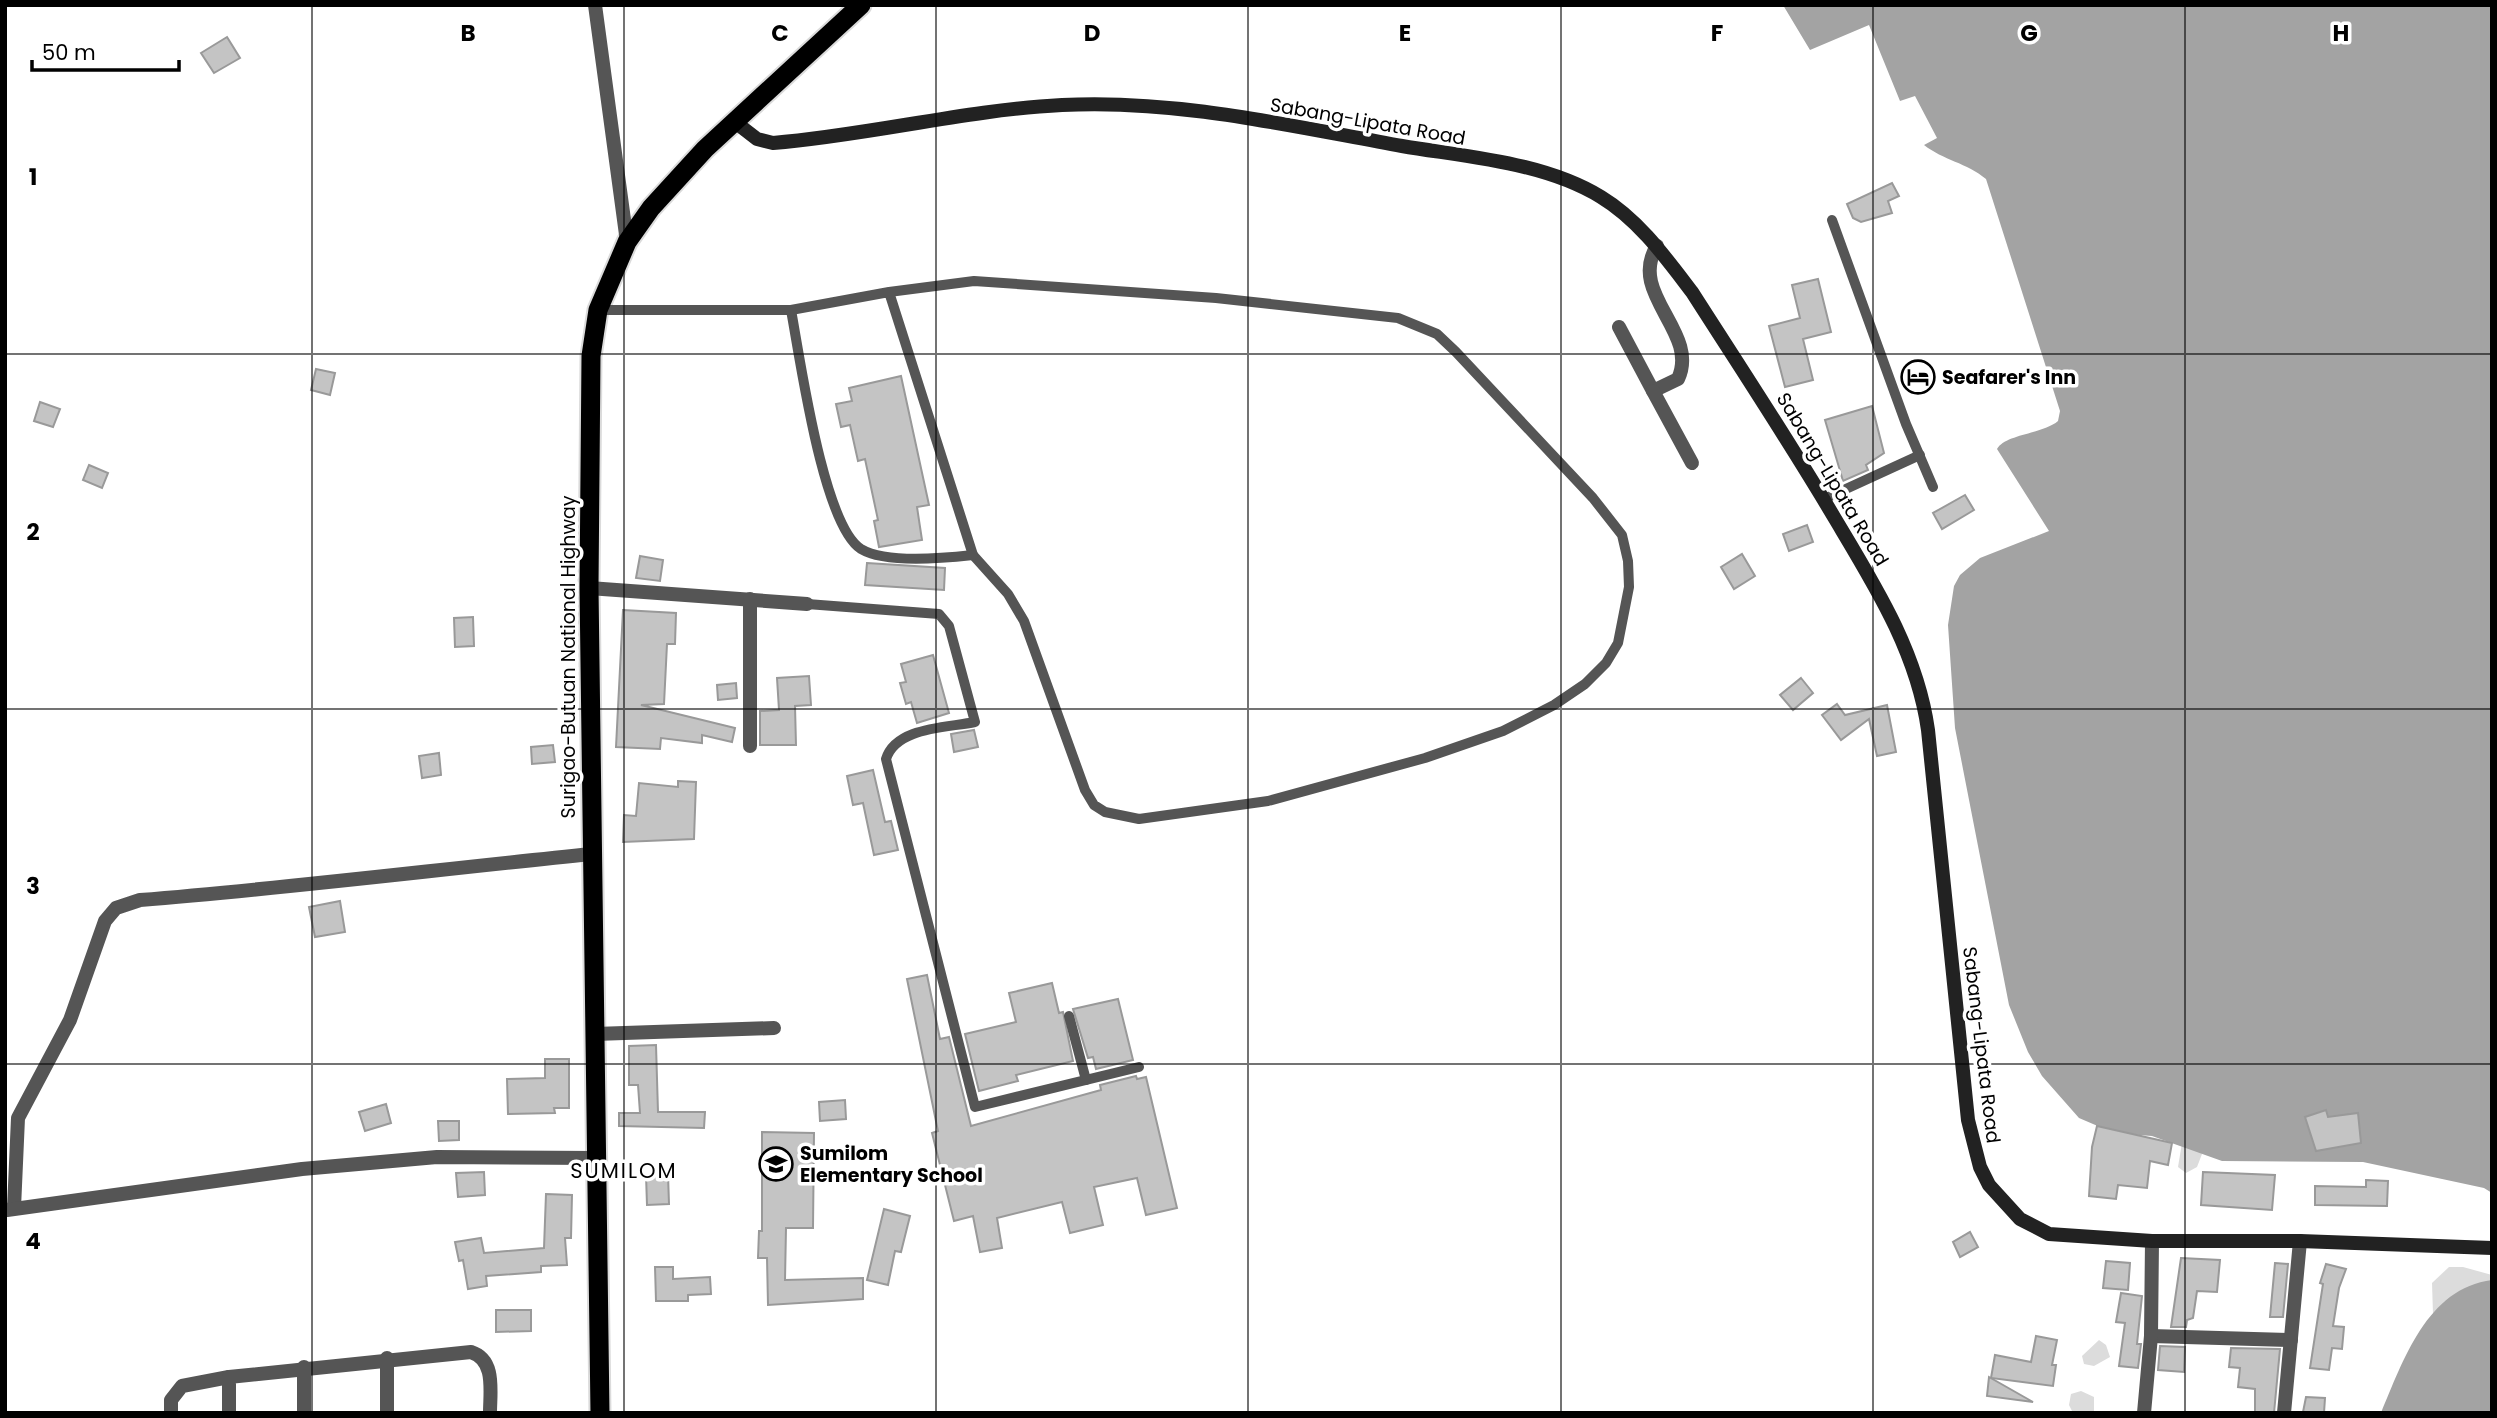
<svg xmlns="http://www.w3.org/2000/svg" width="2497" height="1418" font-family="Poppins,sans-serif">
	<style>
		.green { fill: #dcdcdc }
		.water { fill: #a3a3a3 }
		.building { fill: #c4c4c4; stroke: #999; stroke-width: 2 }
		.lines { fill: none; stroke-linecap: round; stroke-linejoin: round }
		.trunk-casing { stroke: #dbdbdb; stroke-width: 23 }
		.service { stroke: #555; stroke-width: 10 }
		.minor { stroke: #555; stroke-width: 14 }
		.secondary { stroke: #222; stroke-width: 14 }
		.trunk { stroke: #000; stroke-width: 19 }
		.grid { fill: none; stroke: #000; stroke-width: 2; stroke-opacity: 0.55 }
		.labels { text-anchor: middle; stroke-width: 7; stroke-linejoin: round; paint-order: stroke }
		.street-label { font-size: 19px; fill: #000; stroke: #fff }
		.poi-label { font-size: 19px; font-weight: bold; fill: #000; stroke: #fff; text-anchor: start }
		.neighbourhood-label { font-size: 21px; letter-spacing: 2px; fill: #000; stroke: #fff }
		.grid-label { font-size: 23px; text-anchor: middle; font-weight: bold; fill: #000; stroke: #fff; stroke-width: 7; stroke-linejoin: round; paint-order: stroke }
	</style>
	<rect width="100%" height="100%" fill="#fff"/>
	<!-- green -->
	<g class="green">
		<path d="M2183,1137L2199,1144L2202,1154L2197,1167L2186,1173L2178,1167Z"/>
		<path d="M2449,1267H2463L2492,1275V1304L2433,1315L2432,1283Z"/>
		<path d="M2099,1340L2106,1345L2110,1357L2094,1366L2084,1364L2082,1356Z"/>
		<path d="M2081,1391L2094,1397V1413H2073L2069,1405L2071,1394Z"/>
	</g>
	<!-- water -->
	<g class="water">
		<path d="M1783,5H2492V1193L2484,1188L2363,1162L2222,1161L2152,1136L2114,1133L2079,1118L2042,1076L2028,1052L2009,1005L1955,728L1948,625L1954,586L1960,575L1980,558L2049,531L1997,449C2005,434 2043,434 2058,421L2060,411L1986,179C1967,163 1943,160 1924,145L1937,138L1915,96L1900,101L1869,25L1810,50Z"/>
		<path d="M2492,1280V1413H2381C2403,1361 2427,1288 2492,1280Z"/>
	</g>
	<!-- building -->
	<g class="building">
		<path d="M227,37L240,58L214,73L201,53Z"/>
		<path d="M1892,183L1899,196L1888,201L1892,213L1861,222L1853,218L1847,204Z"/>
		<path d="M1818,279L1831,332L1803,339L1813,380L1785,387L1769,326L1800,318L1792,285Z"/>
		<path d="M316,369L335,373L330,395L311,390Z"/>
		<path d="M901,376L929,505L917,507L922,540L879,547L874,521L878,520L865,459L858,461L850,425L841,427L836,404L852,401L849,388Z"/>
		<path d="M40,402L60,409L53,427L34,421Z"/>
		<path d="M1872,406L1884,453L1866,465L1868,470L1843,481L1825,420Z"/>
		<path d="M89,465L108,473L102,488L83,480Z"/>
		<path d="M1965,495L1974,510L1942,529L1933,513Z"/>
		<path d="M1807,525L1813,542L1789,551L1783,534Z"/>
		<path d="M1742,554L1755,576L1734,589L1721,567Z"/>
		<path d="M640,556L663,560L660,581L636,578Z"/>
		<path d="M867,563L945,568L944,590L865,585Z"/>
		<path d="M623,610L676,613L675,644H667L664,704L641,705L735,728L732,742L702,735V743L661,738L660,749L616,747Z"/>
		<path d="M473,617L474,646L455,647L454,618Z"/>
		<path d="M933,655L949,713L917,723L911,702L906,704L900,683L906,682L901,664Z"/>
		<path d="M809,676L811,705L795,706L796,745H760V711L779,710L777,678Z"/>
		<path d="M1801,678L1813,693L1793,710L1780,695Z"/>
		<path d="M736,683L737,698L718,700L717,685Z"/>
		<path d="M1837,704L1845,715L1887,705L1896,752L1877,756L1869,719L1841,740L1822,715Z"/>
		<path d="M974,730L978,747L954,752L951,734Z"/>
		<path d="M553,745L555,762L532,764L531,747Z"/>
		<path d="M439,753L441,775L422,778L419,756Z"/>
		<path d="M873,770L885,822L891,821L898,850L874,855L863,803L853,805L847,776Z"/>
		<path d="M678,781L696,782L694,839L623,842L624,815L636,816L639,783L678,787Z"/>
		<path d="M340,901L345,932L315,937L309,907Z"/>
		<path d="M927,975L940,1039L949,1037L971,1126L1101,1090L1100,1085L1136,1076L1137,1079L1146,1077L1177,1208L1146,1215L1137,1178L1094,1187L1103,1225L1070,1233L1062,1202L997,1218L1002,1248L980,1252L973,1216L954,1221L932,1133L938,1131L907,979Z"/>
		<path d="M1052,983L1059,1013L1063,1012L1073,1061L1016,1075L1018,1081L979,1091L965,1034L1016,1022L1009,993Z"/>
		<path d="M1118,999L1133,1060L1096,1069L1093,1057L1088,1058L1073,1009Z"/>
		<path d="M656,1045L658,1112H705L704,1128L619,1126V1113H640L638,1085H629V1046Z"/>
		<path d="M545,1059H569V1108H554L555,1113L508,1114L507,1079L545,1078Z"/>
		<path d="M845,1100L846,1119L820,1121L819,1102Z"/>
		<path d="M386,1104L391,1123L365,1131L359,1112Z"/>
		<path d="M2326,1110L2328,1117L2358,1113L2361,1143L2316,1151L2305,1117Z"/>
		<path d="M438,1121H459V1140L439,1141Z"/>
		<path d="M2097,1126L2172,1143L2168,1165L2150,1161L2147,1188L2118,1185L2116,1199L2089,1196L2092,1147Z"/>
		<path d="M762,1132L814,1133L813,1228H786L785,1280L863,1278V1299L768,1305L767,1258H758L759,1231H762Z"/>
		<path d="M484,1172L485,1195L458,1197L456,1173Z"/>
		<path d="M2203,1172L2275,1175L2272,1210L2201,1205Z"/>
		<path d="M668,1174L669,1204L647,1205L646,1175Z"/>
		<path d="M2366,1180L2388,1181L2387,1206L2315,1205V1186L2366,1187Z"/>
		<path d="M546,1194L572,1195L571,1238H565L567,1265L541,1266V1272L486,1276L487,1286L468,1289L463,1260L459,1261L455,1242L481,1238L484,1253L544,1248Z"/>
		<path d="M884,1209L910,1216L901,1252L895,1251L888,1285L867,1280Z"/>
		<path d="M1970,1232L1978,1247L1960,1257L1953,1242Z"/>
		<path d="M2181,1258L2220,1260L2217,1292L2197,1291L2193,1318L2187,1320L2186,1327H2171Z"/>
		<path d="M2106,1261L2130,1263L2128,1290L2103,1288Z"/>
		<path d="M2275,1263L2288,1264L2283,1317H2270Z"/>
		<path d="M2326,1264L2346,1269L2339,1288L2333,1326L2344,1327L2342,1349L2332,1348L2329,1370L2310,1368L2323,1284L2320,1283Z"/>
		<path d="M655,1267H673V1279L710,1277L711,1294L688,1295V1301H656Z"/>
		<path d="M2121,1293L2142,1296L2137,1344H2141L2138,1368L2119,1366L2125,1323L2116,1322Z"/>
		<path d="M496,1310H531V1331L496,1332Z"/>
		<path d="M2036,1336L2057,1340L2052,1365H2056L2053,1386L1991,1378L1995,1355L2031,1362Z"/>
		<path d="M2160,1346L2185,1347L2184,1372L2158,1370Z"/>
		<path d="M2231,1348L2280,1349L2274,1413H2255V1389L2238,1387L2240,1368L2229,1367Z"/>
		<path d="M1989,1377L2033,1402L1987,1396Z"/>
		<path d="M2306,1397L2325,1398L2324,1413L2303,1412Z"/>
	</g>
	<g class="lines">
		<defs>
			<path id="trunk" d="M600,1413L589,588L591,356L598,310L627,242L651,208L705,149L861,5"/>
		</defs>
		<!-- trunk casing -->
		<use href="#trunk" class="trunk-casing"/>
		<!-- service -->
		<g class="service">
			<path d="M1832,220L1906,424L1933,487"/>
			<path d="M598,310H791L889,292L974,281L1216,298L1398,318L1437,334L1456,352L1593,498L1622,535L1628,561L1629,587L1618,643L1606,663L1585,684L1554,705L1503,731L1425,758L1268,801L1139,819L1105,812L1094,805L1085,790L1024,621L1008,594L973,555L889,292"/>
			<path d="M791,310C800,358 823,525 861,549C886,564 945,558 973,555"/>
			<path d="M1824,499L1920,455"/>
			<path d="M807,604L939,614L949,626L975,722C946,728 896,727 886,759L975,1107L1139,1067"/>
			<path d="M1069,1016L1086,1080"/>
		</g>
		<!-- minor -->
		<g class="minor">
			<path d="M595,5L627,242"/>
			<path d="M1619,327L1653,391L1678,379C1700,332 1627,294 1657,246"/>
			<path d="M1653,391L1692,463"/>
			<path d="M589,588L807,604"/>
			<path d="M750,746V599"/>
			<path d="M595,1034L774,1028"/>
			<path d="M14,1208L18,1118L70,1020L105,921L116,908L140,900C291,888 441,869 592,854"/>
			<path d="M7,1210L302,1169L437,1157L596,1158"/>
			<path d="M2151,1336L2291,1340"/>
			<path d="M171,1413V1400L182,1386L229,1377"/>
			<path d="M229,1413V1377L471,1352C496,1360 490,1391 490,1413"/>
			<path d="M304,1413V1367"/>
			<path d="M387,1413V1358"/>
			<path d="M2144,1413L2151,1336L2152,1241"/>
			<path d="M2284,1413L2300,1241"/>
		</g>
		<!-- secondary -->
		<path class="secondary" d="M735,122L757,139L773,143C870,135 965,110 1062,105C1177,99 1290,126 1402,146C1467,157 1544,162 1601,197C1639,220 1666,258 1692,292C1740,367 1789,441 1834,517C1874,584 1917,651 1928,730L1968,1120L1980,1167L1989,1185L2020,1219L2049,1234L2152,1241H2300L2492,1248"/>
		<!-- trunk -->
		<use href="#trunk" class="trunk"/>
	</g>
	<!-- grid -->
	<path class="grid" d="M312,5V1413M624,5V1413M936,5V1413M1248,5V1413M1561,5V1413M1873,5V1413M2185,5V1413M5,354H2492M5,709H2492M5,1064H2492"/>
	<!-- icons -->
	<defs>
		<symbol id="hotel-ring" viewBox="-11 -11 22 22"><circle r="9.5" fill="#fff" stroke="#000" stroke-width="1.5"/><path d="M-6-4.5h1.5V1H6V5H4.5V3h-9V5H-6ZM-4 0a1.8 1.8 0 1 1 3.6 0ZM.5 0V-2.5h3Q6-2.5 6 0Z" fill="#000"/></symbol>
		<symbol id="school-ring" viewBox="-11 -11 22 22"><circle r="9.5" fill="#fff" stroke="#000" stroke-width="1.5"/><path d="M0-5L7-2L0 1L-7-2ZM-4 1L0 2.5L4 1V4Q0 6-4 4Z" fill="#000"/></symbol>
	</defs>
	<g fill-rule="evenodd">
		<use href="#hotel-ring" x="1899" y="358" width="38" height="38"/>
		<use href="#school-ring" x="757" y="1145" width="38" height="38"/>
	</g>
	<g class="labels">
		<!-- street labels -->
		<g class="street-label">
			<text transform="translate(1368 121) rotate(10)" y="7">Sabang-Lipata Road</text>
			<text transform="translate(1833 479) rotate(59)" y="7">Sabang-Lipata Road</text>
			<text transform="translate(568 657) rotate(-90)" y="7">Surigao-Butuan National Highway</text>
			<text transform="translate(1982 1045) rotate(83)" y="7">Sabang-Lipata Road</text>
		</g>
		<!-- poi labels -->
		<g class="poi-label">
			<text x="1942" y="384">Seafarer's Inn</text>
			<text x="800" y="1160">Sumilom<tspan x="800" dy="22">Elementary School</tspan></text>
		</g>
		<!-- neighbourhood labels -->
		<g class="neighbourhood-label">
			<text x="624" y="1178">SUMILOM</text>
		</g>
	</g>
	<g class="grid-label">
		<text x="468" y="41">B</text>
		<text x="780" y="41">C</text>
		<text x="1092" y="41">D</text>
		<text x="1405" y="41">E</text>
		<text x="1717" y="41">F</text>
		<text x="2029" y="41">G</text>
		<text x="2341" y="41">H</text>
		<text x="33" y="185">1</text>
		<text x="33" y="540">2</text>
		<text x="33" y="894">3</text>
		<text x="33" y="1249">4</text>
	</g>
	<!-- border -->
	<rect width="2497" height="1418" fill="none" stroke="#000000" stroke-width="14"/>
	<!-- scale -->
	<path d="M32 60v10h147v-10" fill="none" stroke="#000000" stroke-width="3.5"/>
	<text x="42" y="60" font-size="21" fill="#000000" stroke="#ffffff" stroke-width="5" paint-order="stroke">50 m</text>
</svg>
